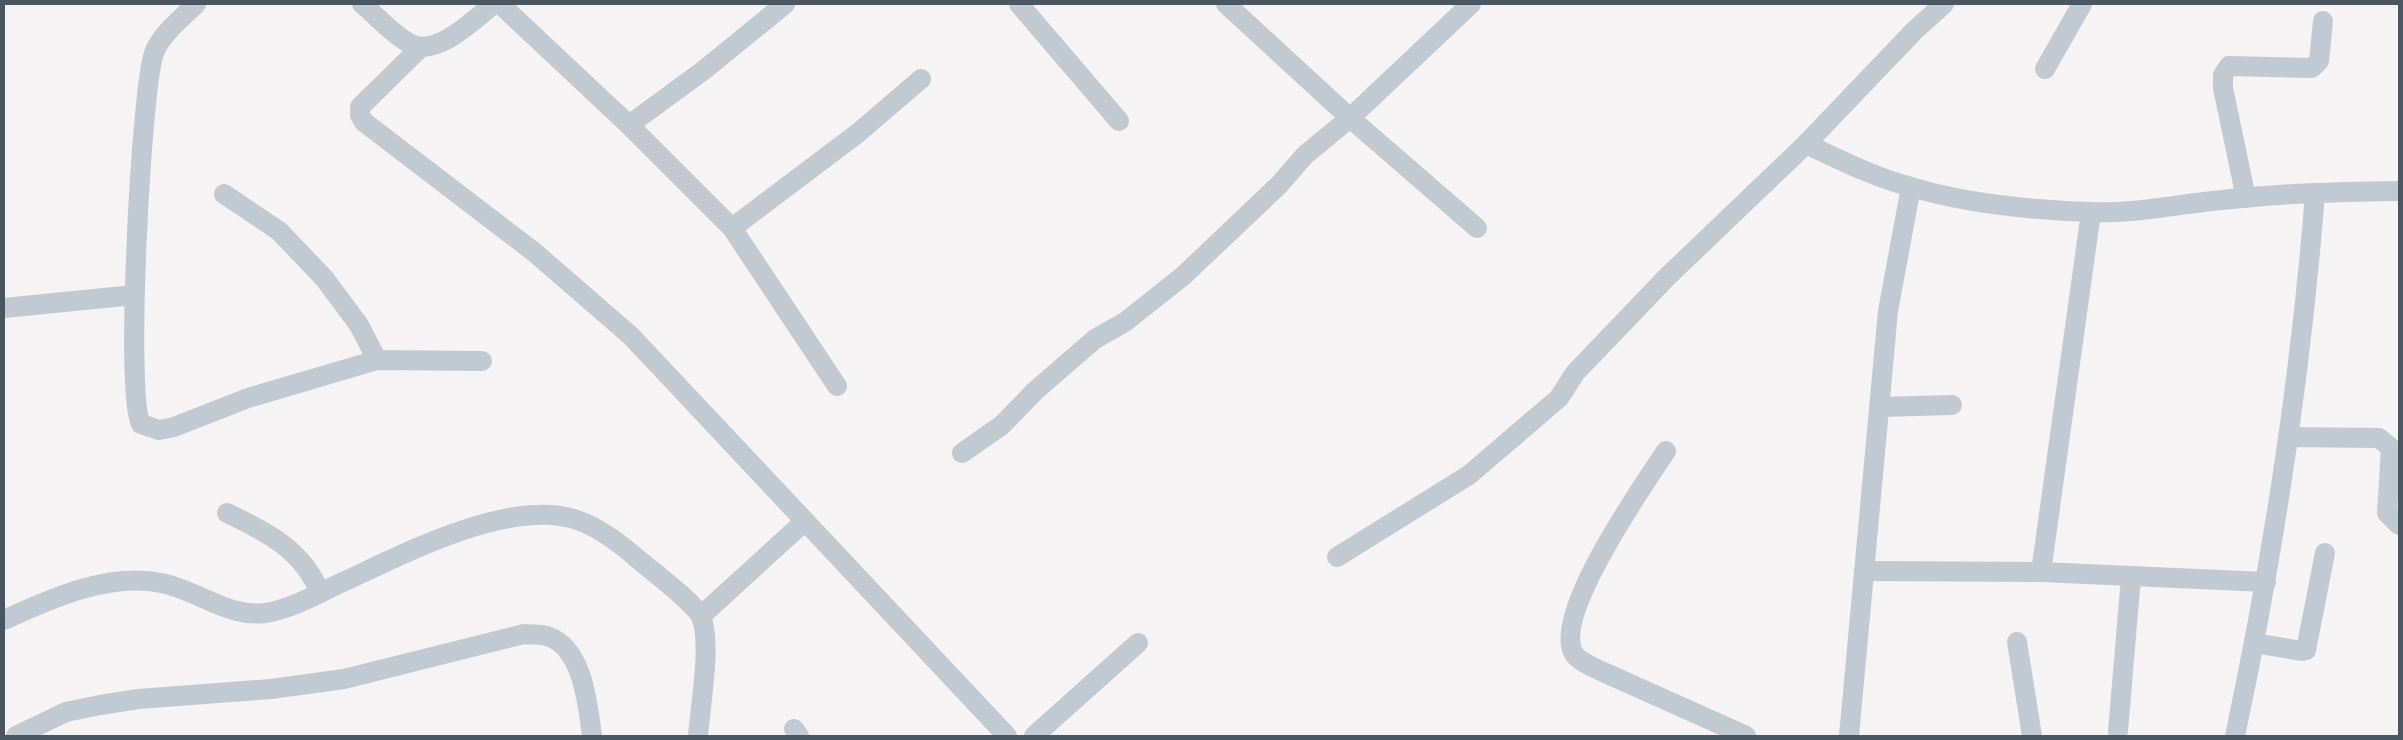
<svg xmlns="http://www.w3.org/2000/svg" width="2403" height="740" font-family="Signika,sans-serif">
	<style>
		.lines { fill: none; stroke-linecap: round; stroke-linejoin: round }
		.minor { stroke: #c1cad2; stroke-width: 20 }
	</style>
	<rect width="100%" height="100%" fill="#f5f3f3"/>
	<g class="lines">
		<!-- minor -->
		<g class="minor">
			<path d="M196,4C182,18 161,34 154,53C141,90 125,396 141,424L159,430L174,427L248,398L377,360L482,361"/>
			<path d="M362,4C377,16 392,34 409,43C436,59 474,19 494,4"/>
			<path d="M500,4L629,125L732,228L837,386"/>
			<path d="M1019,4L1119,121"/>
			<path d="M1226,4L1350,118L1477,228"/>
			<path d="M420,48L360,107V115L364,122L534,252L631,336L1007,736"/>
			<path d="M2045,69L2082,4"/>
			<path d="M629,125L704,70L785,4"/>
			<path d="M1806,144C1840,160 1874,177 1911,187C1968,204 2030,210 2090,212C2135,214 2178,204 2222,200C2281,193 2340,192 2399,191"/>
			<path d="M224,194L279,231L324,278L359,325L377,360"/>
			<path d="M2246,198L2223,88V75L2229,66L2312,68L2319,61L2323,21"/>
			<path d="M732,228L858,133L921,79"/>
			<path d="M4,308L134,295"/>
			<path d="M1880,407L1952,405"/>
			<path d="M2288,437L2379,438L2391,448L2387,513L2399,525"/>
			<path d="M1666,451C1643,486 1554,612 1573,652C1577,661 1592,666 1601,671L1746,736"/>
			<path d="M962,453L1002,425L1035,391L1095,339L1125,322L1183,276L1279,185L1305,155L1350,118L1471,4"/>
			<path d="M227,513C267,532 303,550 320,593"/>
			<path d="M1337,557L1469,475L1559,398L1575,373L1666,278L1806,144L1915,30L1944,4"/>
			<path d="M1864,571L2041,572L2266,582"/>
			<path d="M2041,572L2091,212"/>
			<path d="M701,616L804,522"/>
			<path d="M4,620C50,599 109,572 161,583C199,590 231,621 271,612C297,606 321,592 345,581C406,553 513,496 580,521C601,529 622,545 639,560C653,572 694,602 701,617C712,641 700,708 698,736"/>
			<path d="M2017,642L2032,736"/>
			<path d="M2254,643L2302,651L2306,650L2325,553"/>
			<path d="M794,729L799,736"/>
			<path d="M2118,731L2131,577"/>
			<path d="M16,736L66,712L100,705L138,699L271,689L344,679L524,634C531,635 540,634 547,636C583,647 588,705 592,736"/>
			<path d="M1034,736L1138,643"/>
			<path d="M1849,736L1888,311L1911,187"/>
			<path d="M2235,736C2273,557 2301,376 2315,193"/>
		</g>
	</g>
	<!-- border -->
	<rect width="2403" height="740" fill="none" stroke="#4a5661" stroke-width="10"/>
</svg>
